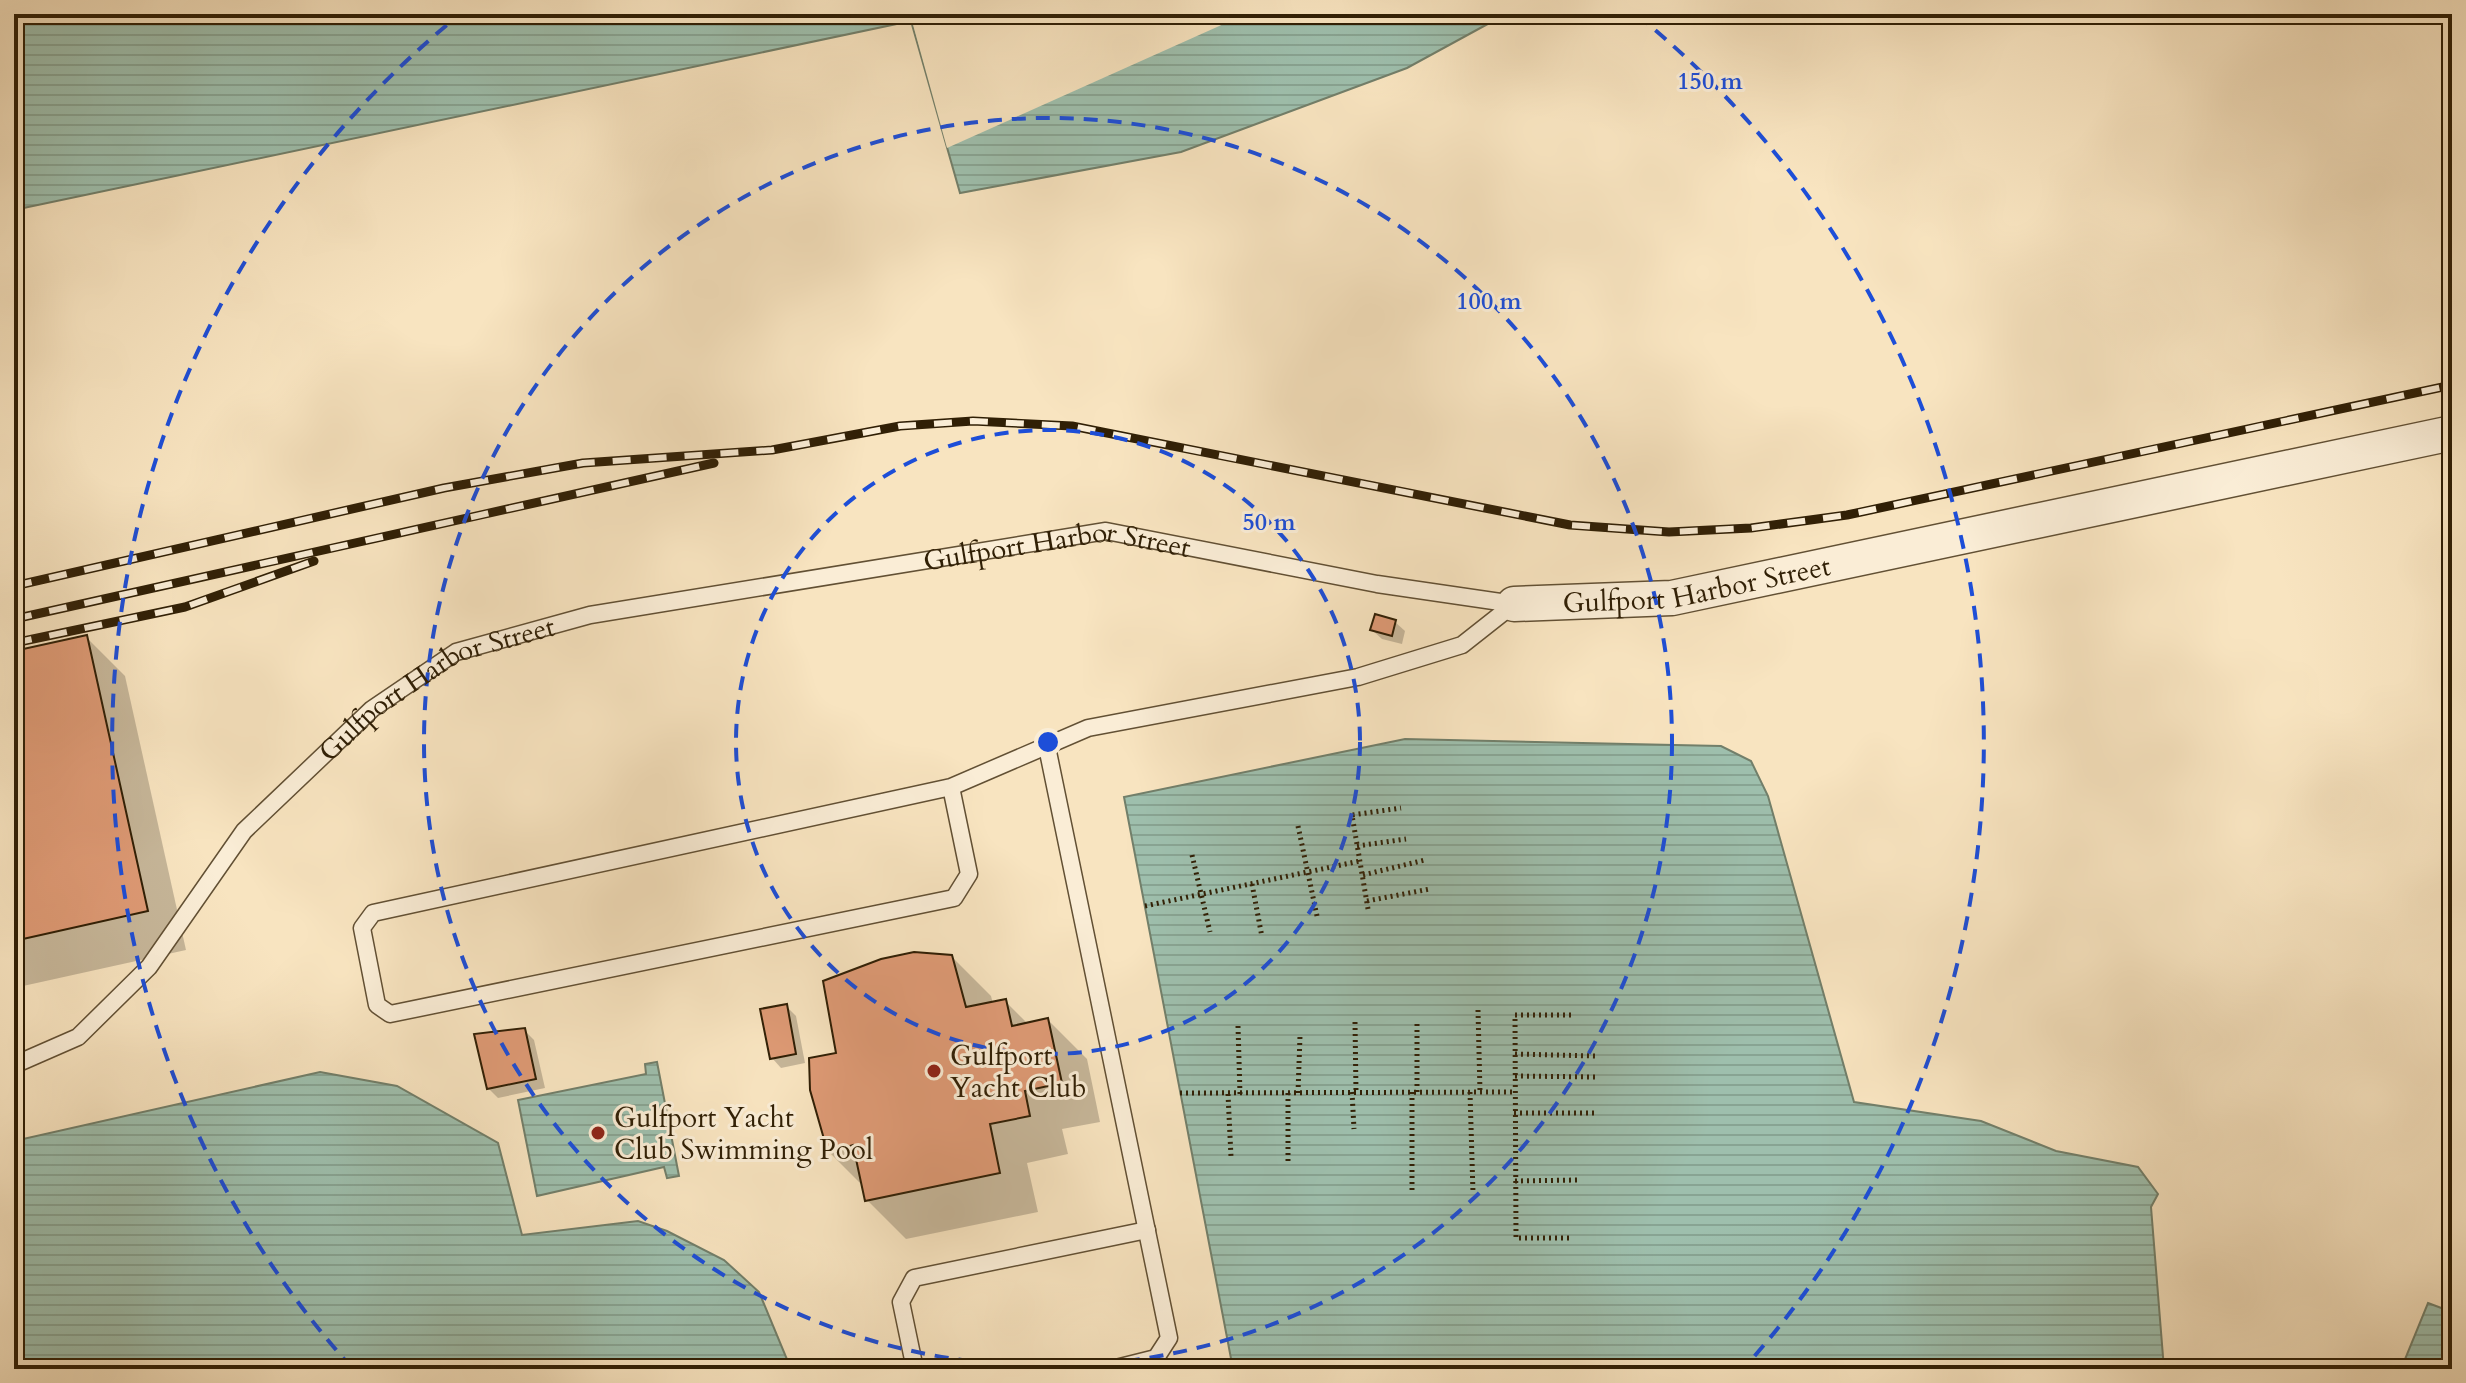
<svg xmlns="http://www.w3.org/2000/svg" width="2466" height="1383" font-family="Cardo,serif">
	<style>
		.water { fill: url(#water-rules); stroke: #727f6a; stroke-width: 2 }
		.pier { fill: #f8e4c0 }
		.shadow { fill: #0003 }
		.building { fill: #de9a75; stroke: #301f05; stroke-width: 2 }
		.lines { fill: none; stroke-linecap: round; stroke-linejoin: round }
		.service-casing { stroke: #625034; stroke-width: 19 }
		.minor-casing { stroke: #625034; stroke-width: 37 }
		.path { stroke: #301f05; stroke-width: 5; stroke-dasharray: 2 4; stroke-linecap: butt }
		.service { stroke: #faedd6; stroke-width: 16 }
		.minor { stroke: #faedd6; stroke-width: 34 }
		.rail-casing { stroke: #301f05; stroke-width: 9 }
		.rail { stroke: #faedd6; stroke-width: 6; stroke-dasharray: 18; stroke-linecap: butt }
		.ring { fill: none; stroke: #1d4ed8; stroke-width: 4; stroke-dasharray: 14 10 }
		.poi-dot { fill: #8f2418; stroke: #faedd6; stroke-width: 3 }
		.labels { text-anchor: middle; stroke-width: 6; stroke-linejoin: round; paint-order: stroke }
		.street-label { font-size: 28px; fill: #301f05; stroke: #faedd6 }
		.poi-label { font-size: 28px; fill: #301f05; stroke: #faedd6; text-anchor: start }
		.centre { fill: #1d4ed8; stroke: #faedd6; stroke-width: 4 }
		.ring-label { font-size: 24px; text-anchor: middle; font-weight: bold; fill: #1d4ed8; stroke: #faedd6; stroke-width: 6; stroke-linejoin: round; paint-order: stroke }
	</style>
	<defs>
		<pattern id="water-rules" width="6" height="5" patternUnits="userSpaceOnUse" patternTransform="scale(2)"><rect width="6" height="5" fill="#9ebfad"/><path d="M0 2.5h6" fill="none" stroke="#88a493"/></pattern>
	</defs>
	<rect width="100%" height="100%" fill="#f8e4c0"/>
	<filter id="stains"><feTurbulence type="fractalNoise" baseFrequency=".0025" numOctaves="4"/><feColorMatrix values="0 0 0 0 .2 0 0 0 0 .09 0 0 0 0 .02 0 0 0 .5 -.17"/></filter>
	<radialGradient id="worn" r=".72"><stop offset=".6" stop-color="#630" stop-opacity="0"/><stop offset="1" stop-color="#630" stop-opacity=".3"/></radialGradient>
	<!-- water -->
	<g class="water">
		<path d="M14,14H1506L1407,68L1181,152L960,193L911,21L14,210Z"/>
		<path d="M1405,739L1721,746L1751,761L1768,796L1854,1102L1981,1121L2056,1151L2138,1167L2158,1194L2151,1207L2164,1369H1233L1124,797Z"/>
		<path d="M657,1062L679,1176L667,1178L664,1167L537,1196L518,1100L646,1074L645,1064Z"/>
		<path d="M320,1072L397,1086L498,1143L522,1235L638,1221L667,1231L724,1260L759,1292L791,1369H14V1141Z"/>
		<path d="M2428,1303L2452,1312V1369H2401Z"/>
	</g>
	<!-- pier -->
	<path class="pier" d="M927,14H1246L947,148L912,21Z"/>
	<!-- shadow -->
	<g class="shadow">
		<path d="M1395,622L1405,631L1402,644L1382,639L1372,630Z"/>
		<path d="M86,637L125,676L186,950L14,988V653Z"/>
		<path d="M952,957L991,996L993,1004L1005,1001L1028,1024L1048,1020L1087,1059L1100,1122L1062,1129L1068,1154L1027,1163L1038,1212L906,1239L867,1200L864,1187L829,1152L838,1055Z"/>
		<path d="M786,1006L796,1016L805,1063L781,1068L772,1058Z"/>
		<path d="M524,1030L534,1040L545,1088L498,1098L488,1088Z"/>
	</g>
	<!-- building -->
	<g class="building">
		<path d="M1375,614L1396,620L1392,636L1370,630Z"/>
		<path d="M87,635L148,911L14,941V651Z"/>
		<path d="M914,952L952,955L966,1007L1006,999L1012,1026L1048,1018L1062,1083L1025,1091L1030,1116L990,1124L1000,1173L865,1201L853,1145L828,1153L810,1090L809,1058L836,1053L823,981L881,959Z"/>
		<path d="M787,1004L796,1054L770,1059L760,1009Z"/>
		<path d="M525,1028L536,1079L487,1089L474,1034Z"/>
	</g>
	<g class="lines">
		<defs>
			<g id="service">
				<path d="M1047,747L1169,1338L1156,1358L1112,1369"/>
				<path d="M951,787L969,874L954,898L390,1014L377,1005L362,928L373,913L951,787L1088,728L1358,677L1462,645L1514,604"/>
				<path id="s1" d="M14,1065L78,1037L149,967L244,831L372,709L456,652L590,615L1106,531L1377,584L1514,604"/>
				<path d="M915,1369L901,1302L914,1278L1147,1230"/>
			</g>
			<g id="minor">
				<path id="s2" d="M1514,604L1672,598L2452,433"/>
			</g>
		</defs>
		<!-- service casing -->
		<use href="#service" class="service-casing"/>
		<!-- minor casing -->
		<use href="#minor" class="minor-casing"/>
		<!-- path -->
		<g class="path">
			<path d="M1298,826L1317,916"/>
			<path d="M1357,846L1406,839"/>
			<path d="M1192,855L1210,932"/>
			<path d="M1363,875L1425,860"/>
			<path d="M1252,884L1262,937"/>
			<path d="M1367,901L1430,889"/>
			<path d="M1145,906L1360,861"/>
			<path d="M1368,909L1352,815L1401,808"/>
			<path d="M1478,1010L1480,1092"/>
			<path d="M1571,1015H1515L1516,1238H1572"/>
			<path d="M1355,1022L1356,1092"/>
			<path d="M1417,1024V1092"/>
			<path d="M1238,1026L1240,1094"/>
			<path d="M1515,1054L1596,1056"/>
			<path d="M1515,1076L1596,1077"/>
			<path d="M1352,1092L1354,1129"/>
			<path d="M1412,1092V1191"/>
			<path d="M1470,1092L1473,1193"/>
			<path d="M1180,1093L1514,1092"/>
			<path d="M1288,1093V1161"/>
			<path d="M1298,1093L1300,1036"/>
			<path d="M1228,1094L1231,1157"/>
			<path d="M1514,1113H1597"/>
			<path d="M1515,1181L1578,1180"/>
		</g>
		<!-- service -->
		<use href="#service" class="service"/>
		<!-- minor -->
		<use href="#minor" class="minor"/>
		<defs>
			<g id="rail">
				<path d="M14,586L444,488L583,463L772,450L900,426L973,421L1072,426L1570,525L1669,532L1751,528L1847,515L2452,385"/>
				<path d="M14,619L714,463"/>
				<path d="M14,643L185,607L314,561"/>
			</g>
		</defs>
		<!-- rail casing -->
		<use href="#rail" class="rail-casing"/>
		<!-- rail -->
		<use href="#rail" class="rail"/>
	</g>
	<!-- distance rings -->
	<g class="ring">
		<circle cx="1048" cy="742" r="312"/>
		<circle cx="1048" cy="742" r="624"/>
		<path d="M352 1368A936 936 0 0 1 459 15M1637 15A936 936 0 0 1 1744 1368"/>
	</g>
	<!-- markers -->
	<g class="poi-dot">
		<circle cx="934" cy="1071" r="8"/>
		<circle cx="598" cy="1133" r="8"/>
	</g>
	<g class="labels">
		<!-- street labels -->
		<g class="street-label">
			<text dy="10" stroke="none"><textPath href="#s1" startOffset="1226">Gulfport Harbor Street</textPath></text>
			<text dy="10" stroke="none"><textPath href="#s2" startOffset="184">Gulfport Harbor Street</textPath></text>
			<text dy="10" stroke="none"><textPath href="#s1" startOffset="580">Gulfport Harbor Street</textPath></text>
		</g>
		<!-- poi labels -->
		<g class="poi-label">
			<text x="950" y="1065">Gulfport<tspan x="950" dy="32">Yacht Club</tspan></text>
			<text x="614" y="1127">Gulfport Yacht<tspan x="614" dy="32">Club Swimming Pool</tspan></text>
		</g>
	</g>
	<circle cx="1048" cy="742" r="12" class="centre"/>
	<g class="ring-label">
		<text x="1710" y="89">150 m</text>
		<text x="1489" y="309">100 m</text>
		<text x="1269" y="530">50 m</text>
	</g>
	<!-- margin -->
	<rect width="2466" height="1383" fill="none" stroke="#f8e4c0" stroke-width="48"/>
	<rect x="16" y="16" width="2434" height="1351" fill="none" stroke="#301f05" stroke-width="4"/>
	<rect x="24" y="24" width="2418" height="1335" fill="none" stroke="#301f05" stroke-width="2"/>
	<rect width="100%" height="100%" filter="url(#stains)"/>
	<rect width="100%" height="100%" fill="url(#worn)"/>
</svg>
